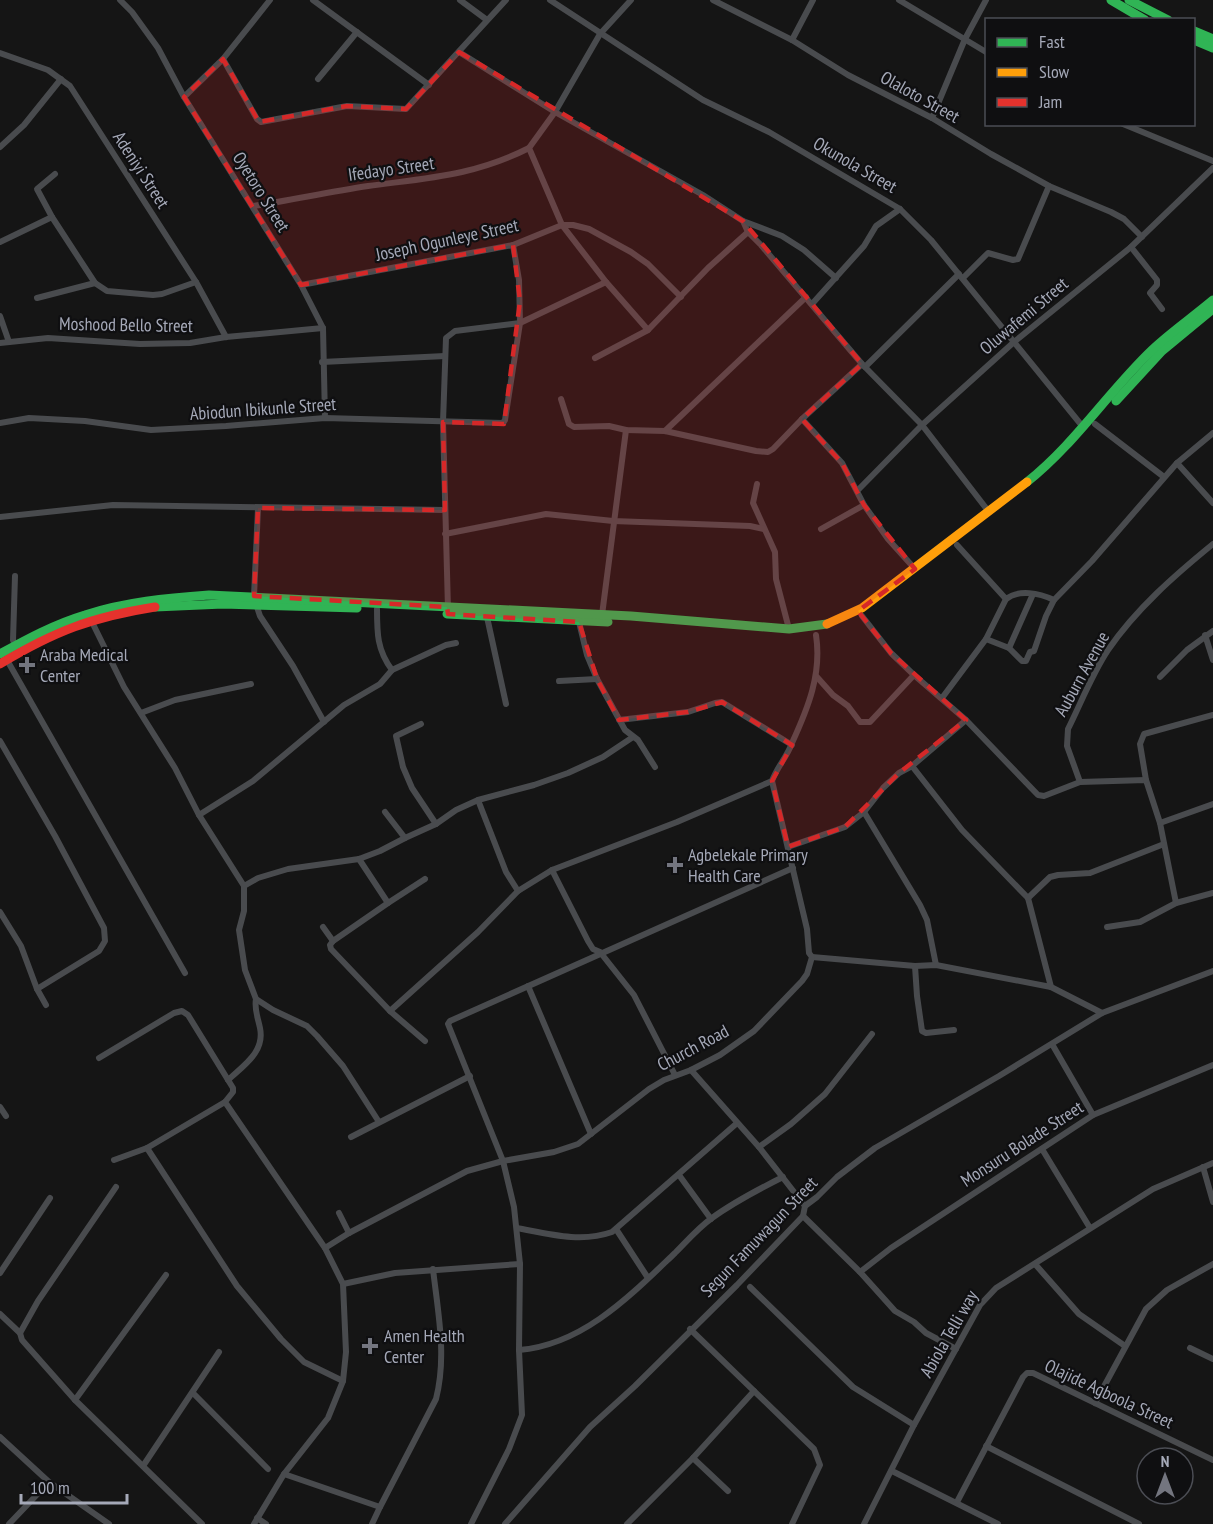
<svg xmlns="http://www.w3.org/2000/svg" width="1213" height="1524" font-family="'PT Sans Narrow',sans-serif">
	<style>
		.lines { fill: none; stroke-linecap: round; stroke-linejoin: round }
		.street { stroke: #494b4e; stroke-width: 6 }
		.fast { stroke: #30b455; stroke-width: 9 }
		.slow { stroke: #ff9f0a; stroke-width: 9 }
		.jam { stroke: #e5322d; stroke-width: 9 }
		.marked { fill: #d62828; fill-opacity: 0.2; stroke: #d62828; stroke-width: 4.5; stroke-dasharray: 12 8; stroke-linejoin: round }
		.poi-dot { fill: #73757f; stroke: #0f0f11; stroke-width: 2 }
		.labels { text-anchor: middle; stroke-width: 4.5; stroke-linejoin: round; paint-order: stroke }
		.street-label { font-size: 18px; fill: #a5a9b8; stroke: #0f0f11 }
		.poi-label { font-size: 18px; fill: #a5a9b8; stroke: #0f0f11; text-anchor: start }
	</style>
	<rect width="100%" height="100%" fill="#151515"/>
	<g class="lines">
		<!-- street -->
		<g class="street">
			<path d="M120,0L132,12L158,48L184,97L301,285L323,328L325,418"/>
			<path d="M313,0L429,85"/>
			<path d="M460,0L487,20"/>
			<path d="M550,0L703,100L769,132L900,209L931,240L1083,427"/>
			<path d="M631,0L600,34L555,112L529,148L562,225L606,282L648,330"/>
			<path d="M713,0L792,40L848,75L932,118L991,154L1049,186L1111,212L1124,219L1142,237"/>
			<path d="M899,0L986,52"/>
			<path d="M792,40L813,0"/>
			<path d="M459,52L555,112L703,195L743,221L748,232L761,245L862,364L922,425L989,512"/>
			<path d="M0,53L48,70L70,86L196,282L226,337"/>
			<path d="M223,59L257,119L261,122L347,106L406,109L506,0"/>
			<path d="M318,79L357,32"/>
			<path d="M184,97L223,59L270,0"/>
			<path d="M932,118L965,39L986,0"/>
			<path d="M1123,124L1213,161"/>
			<path d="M0,147L24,125L61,79"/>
			<path d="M253,206C291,200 329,192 368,186C427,178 474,176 529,148"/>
			<path d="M52,217L37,189L55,174"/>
			<path d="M743,221L782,236L804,250L836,278"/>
			<path d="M0,242L52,217L95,283L107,291L153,295L162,294L196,282"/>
			<path d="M1131,247L1157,280V285L1150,293L1162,309"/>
			<path d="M963,278L988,253L1013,260L1018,259L1049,186"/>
			<path d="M301,285L513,245L562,225H573L589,229L631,252L648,264L681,297"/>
			<path d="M37,298L95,283"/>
			<path d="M812,304L864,246L876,226L900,209"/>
			<path d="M0,316L9,342"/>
			<path d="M0,343L48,338L140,344L190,343L226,337L323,328"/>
			<path d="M595,358L648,330L708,268L748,232"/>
			<path d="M322,362L445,356"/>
			<path d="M865,367L959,274"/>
			<path d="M561,399L569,424L574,427L609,426L626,430L665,431L756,451L768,452L773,449L802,419L862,364"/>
			<path d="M802,419L842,463L864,505L888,539L915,569"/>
			<path d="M0,423L29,418L85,421L151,430L226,426L325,418L503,423L505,420L520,323L519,280L513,245"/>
			<path d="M1095,424L1164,477"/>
			<path d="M665,431L806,297"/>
			<path d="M1177,463L1213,503"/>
			<path d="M757,484L753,503L775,552L776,579L789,629"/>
			<path d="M857,491L922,425L1014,342L1131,247L1213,168"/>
			<path d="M0,517L113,505L445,510"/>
			<path d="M821,529L864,505"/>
			<path d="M445,534L546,514L613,521L750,526L764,529"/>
			<path d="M957,545L1006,599C1019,589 1039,593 1054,600L1092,561L1177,463L1213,433"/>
			<path d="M15,576L13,640L15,646"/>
			<path d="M254,596L258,508"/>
			<path d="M256,604L260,616L293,666L324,722"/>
			<path d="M448,609L443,422L446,338L455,331L520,323L606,282"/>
			<path d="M602,615L626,430"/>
			<path d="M862,616L891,653L914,675L966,720L1038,795L1044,796L1080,782L1146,780L1160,823L1176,903"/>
			<path d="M487,617L506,704"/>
			<path d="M91,620L124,687L175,768L199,815L244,886"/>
			<path d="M579,622L587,655L597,679L625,730L638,740L655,767"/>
			<path d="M1205,635L1213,660"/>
			<path d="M986,639L1009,648L1022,661H1026L1030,652L1034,651L1046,616L1054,600"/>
			<path d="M1009,648L1033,594"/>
			<path d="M7,660L185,973"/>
			<path d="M392,670L446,645L456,643"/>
			<path d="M817,677L833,695L848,706L860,722H870L914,675"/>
			<path d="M1160,677L1187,650L1213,631"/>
			<path d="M559,681L597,679"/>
			<path d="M942,698L986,639L1006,599"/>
			<path d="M141,713L175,700L251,684"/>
			<path d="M619,720L688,712L715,703L722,702L792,745"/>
			<path d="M421,724L396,736L403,767L412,788L436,824"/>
			<path d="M0,741L55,836L104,928L105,941L99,951L37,989"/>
			<path d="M912,766L962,830L1028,898L1051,987"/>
			<path d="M1146,780L1140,744L1144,734L1213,715"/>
			<path d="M1080,782L1067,746L1068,729C1081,703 1092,674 1108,650C1136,609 1175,575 1213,544"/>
			<path d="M478,800L506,872L518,891"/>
			<path d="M385,812L405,838"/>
			<path d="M864,812L920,905L927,920L936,965"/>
			<path d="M199,815L253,781L344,705L380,684L392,670C377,650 377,633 377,609"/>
			<path d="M1160,823L1213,804"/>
			<path d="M788,847L845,827L864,812L883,788L899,773L912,766L966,720"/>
			<path d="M359,859L388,903L333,941L330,945L331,949L390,1011L425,1041"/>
			<path d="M552,870L588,941L593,949L600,952L634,995L675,1075"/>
			<path d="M1028,898L1050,877L1058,875L1090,873L1164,844"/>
			<path d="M388,903L425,879"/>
			<path d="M0,912L21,946L37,989L46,1005"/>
			<path d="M323,927L333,941"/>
			<path d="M1107,927L1140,922L1176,903L1213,893"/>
			<path d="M812,957L915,966L936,965L1051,987L1102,1013"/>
			<path d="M915,966L917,996L922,1031L926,1033L954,1030"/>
			<path d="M528,986L591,1134"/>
			<path d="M390,1011L478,932L518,891L552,870L677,822L772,781"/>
			<path d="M1052,1044L1093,1115"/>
			<path d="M99,1058L174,1013L182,1011L188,1015L233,1088V1092L225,1102L325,1248L343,1284L346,1352L343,1381L328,1418L284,1474L254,1524"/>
			<path d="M691,1070L759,1147L805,1206"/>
			<path d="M228,1080C244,1065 265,1052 260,1028C258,1018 254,1009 256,999"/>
			<path d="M0,1107L6,1116"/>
			<path d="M379,1122L343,1066L317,1036L307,1026L273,1010L256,999L245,970L239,930L244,911V886L258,878L288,869L359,859L380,851L405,838L436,824L456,810L478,800L534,785L568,773L603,757L633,737"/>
			<path d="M351,1137L470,1076"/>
			<path d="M759,1147L791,1124L825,1094L872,1034"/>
			<path d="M147,1148L237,1286L281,1339L304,1362L343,1381"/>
			<path d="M1042,1149L1090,1228"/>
			<path d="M114,1160L147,1148L225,1102"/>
			<path d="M1203,1167L1213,1202"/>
			<path d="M679,1175L711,1219"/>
			<path d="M339,1213L349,1233"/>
			<path d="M803,1216L860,1272L895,1311L914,1322L926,1333L956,1349"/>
			<path d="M517,1228C549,1234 581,1243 612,1232L736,1124"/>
			<path d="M616,1229L648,1278"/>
			<path d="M325,1248L349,1233L467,1171L503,1161L554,1152L578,1144L649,1089L664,1080L691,1070L720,1055L754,1031L802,981L807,974L812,957L809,953L807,929L772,781C777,767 787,757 792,743C808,708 822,674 816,635"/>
			<path d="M1035,1264L1079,1314L1125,1346"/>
			<path d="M860,1272L891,1248L1093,1115L1213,1065"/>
			<path d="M0,1273L50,1198"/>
			<path d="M343,1284L395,1273L520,1264"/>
			<path d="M750,1287L853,1387L914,1425"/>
			<path d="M0,1314L20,1333L22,1340L75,1400L202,1524"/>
			<path d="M690,1329L814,1449L820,1465L792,1524"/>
			<path d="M20,1333L38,1301L116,1187"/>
			<path d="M1190,1348L1213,1359"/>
			<path d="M519,1350C583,1345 631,1295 675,1253C687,1241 698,1228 712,1218C734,1202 759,1189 783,1177"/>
			<path d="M193,1393L268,1469"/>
			<path d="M75,1400L166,1275"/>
			<path d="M1095,1403L1146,1309L1167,1290L1213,1264"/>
			<path d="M0,1437L49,1482L109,1524"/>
			<path d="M986,1446L1139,1524"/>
			<path d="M693,1458L728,1491"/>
			<path d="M143,1466L219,1352"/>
			<path d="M892,1471L998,1524"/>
			<path d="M284,1474L380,1507"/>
			<path d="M957,1502L1023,1377L1027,1373H1033L1213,1460"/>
			<path d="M257,1518L266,1524"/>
			<path d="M9,1524L49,1482"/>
			<path d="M372,1524L380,1507L436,1399C447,1356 438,1313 433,1269"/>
			<path d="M471,1524L509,1449L522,1415L519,1350L520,1264L514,1207L503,1161L448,1024L450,1021L793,868"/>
			<path d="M505,1524L590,1427L635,1386L737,1285L803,1216L805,1206L817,1197L837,1177L875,1148L999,1076L1102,1013L1213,971"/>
			<path d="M627,1524L693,1458L754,1391"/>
			<path d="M864,1524L914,1425L980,1305L996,1288L1153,1189L1213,1163"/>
		</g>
		<!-- fast -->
		<g class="fast">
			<path d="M1111,0L1145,20"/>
			<path d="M1129,0L1168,20"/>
			<path d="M1194,31L1213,39"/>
			<path d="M1194,40L1213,48"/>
			<path d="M1116,401L1162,351L1213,309"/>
			<path d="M1027,482C1075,444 1108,392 1152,350C1171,332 1193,317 1213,300"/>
			<path d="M155,607L223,604L357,608"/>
			<path d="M447,614L608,622"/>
			<path d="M0,654C27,639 55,624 85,615C125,602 167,598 209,595L631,616L789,629L827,624"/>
		</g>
		<!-- slow -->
		<path class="slow" d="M827,624L862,608L1027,482"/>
		<!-- jam -->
		<path class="jam" d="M0,664C55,631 92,617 155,607"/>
	</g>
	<!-- marked area -->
	<path class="marked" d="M459,52L743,221L862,364L802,419L842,463L864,505L915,569L858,611L891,653L966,720L899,773L845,827L788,847L772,781L792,745L722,702L688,712L619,720L597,679L579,622L448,614L447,607L254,596L258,508L445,510L443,422L504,424L520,301L513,245L301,285L184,97L223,59L259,122L347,106L406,109Z"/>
	<!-- markers -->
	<g class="poi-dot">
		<path d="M24 656h6v6h6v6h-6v6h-6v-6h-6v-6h6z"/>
		<path d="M672 856h6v6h6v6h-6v6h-6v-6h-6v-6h6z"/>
		<path d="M367 1337h6v6h6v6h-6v6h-6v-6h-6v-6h6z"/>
	</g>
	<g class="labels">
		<!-- street labels -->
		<g class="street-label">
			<text transform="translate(920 97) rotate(29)" y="6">Olaloto Street</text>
			<text transform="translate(855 165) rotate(30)" y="6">Okunola Street</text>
			<text transform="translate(391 169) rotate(-8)" y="6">Ifedayo Street</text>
			<text transform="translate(141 170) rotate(57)" y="6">Adeniyi Street</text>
			<text transform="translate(261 192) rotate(58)" y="6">Oyetoro Street</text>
			<text transform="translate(447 240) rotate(-12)" y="6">Joseph Ogunleye Street</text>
			<text transform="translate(1024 316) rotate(-40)" y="6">Oluwafemi Street</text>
			<text transform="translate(126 325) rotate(1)" y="6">Moshood Bello Street</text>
			<text transform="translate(263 409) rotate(-4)" y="6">Abiodun Ibikunle Street</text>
			<text transform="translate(1082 674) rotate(-61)" y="6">Auburn Avenue</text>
			<text transform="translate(693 1048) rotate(-28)" y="6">Church Road</text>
			<text transform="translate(1022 1144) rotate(-33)" y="6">Monsuru Bolade Street</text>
			<text transform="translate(759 1237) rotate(-46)" y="6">Segun Famuwagun Street</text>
			<text transform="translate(949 1334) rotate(-60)" y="6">Abiola Telli way</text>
			<text transform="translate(1109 1394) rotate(25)" y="6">Olajide Agboola Street</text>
		</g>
		<!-- poi labels -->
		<g class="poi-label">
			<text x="40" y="661">Araba Medical<tspan x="40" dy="21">Center</tspan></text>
			<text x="688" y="861">Agbelekale Primary<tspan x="688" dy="21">Health Care</tspan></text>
			<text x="384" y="1342">Amen Health<tspan x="384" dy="21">Center</tspan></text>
		</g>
	</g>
	<!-- legend -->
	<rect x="985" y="18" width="210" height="108" fill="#0f0f11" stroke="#4b4d54" stroke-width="1.5"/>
	<rect x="997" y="38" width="30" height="9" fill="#30b455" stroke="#4b4d54" stroke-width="1.5"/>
	<text x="1039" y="48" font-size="18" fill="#a5a9b8">Fast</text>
	<rect x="997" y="68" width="30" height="9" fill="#ff9f0a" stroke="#4b4d54" stroke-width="1.5"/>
	<text x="1039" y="78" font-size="18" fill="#a5a9b8">Slow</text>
	<rect x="997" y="98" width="30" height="9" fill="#e5322d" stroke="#4b4d54" stroke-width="1.5"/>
	<text x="1039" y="108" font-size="18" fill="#a5a9b8">Jam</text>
	<!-- north arrow -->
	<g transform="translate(1165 1476)"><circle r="28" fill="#0f0f11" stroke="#4b4d54" stroke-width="1.5"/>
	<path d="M0-4.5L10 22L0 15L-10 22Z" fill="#73757f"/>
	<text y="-9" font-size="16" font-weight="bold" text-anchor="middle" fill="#a5a9b8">N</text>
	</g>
	<!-- scale -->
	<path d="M21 1494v9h106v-9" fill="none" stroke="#a5a9b8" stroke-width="3"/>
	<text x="30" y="1494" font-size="18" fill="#a5a9b8" stroke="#0f0f11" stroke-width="4.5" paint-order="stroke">100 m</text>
</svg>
